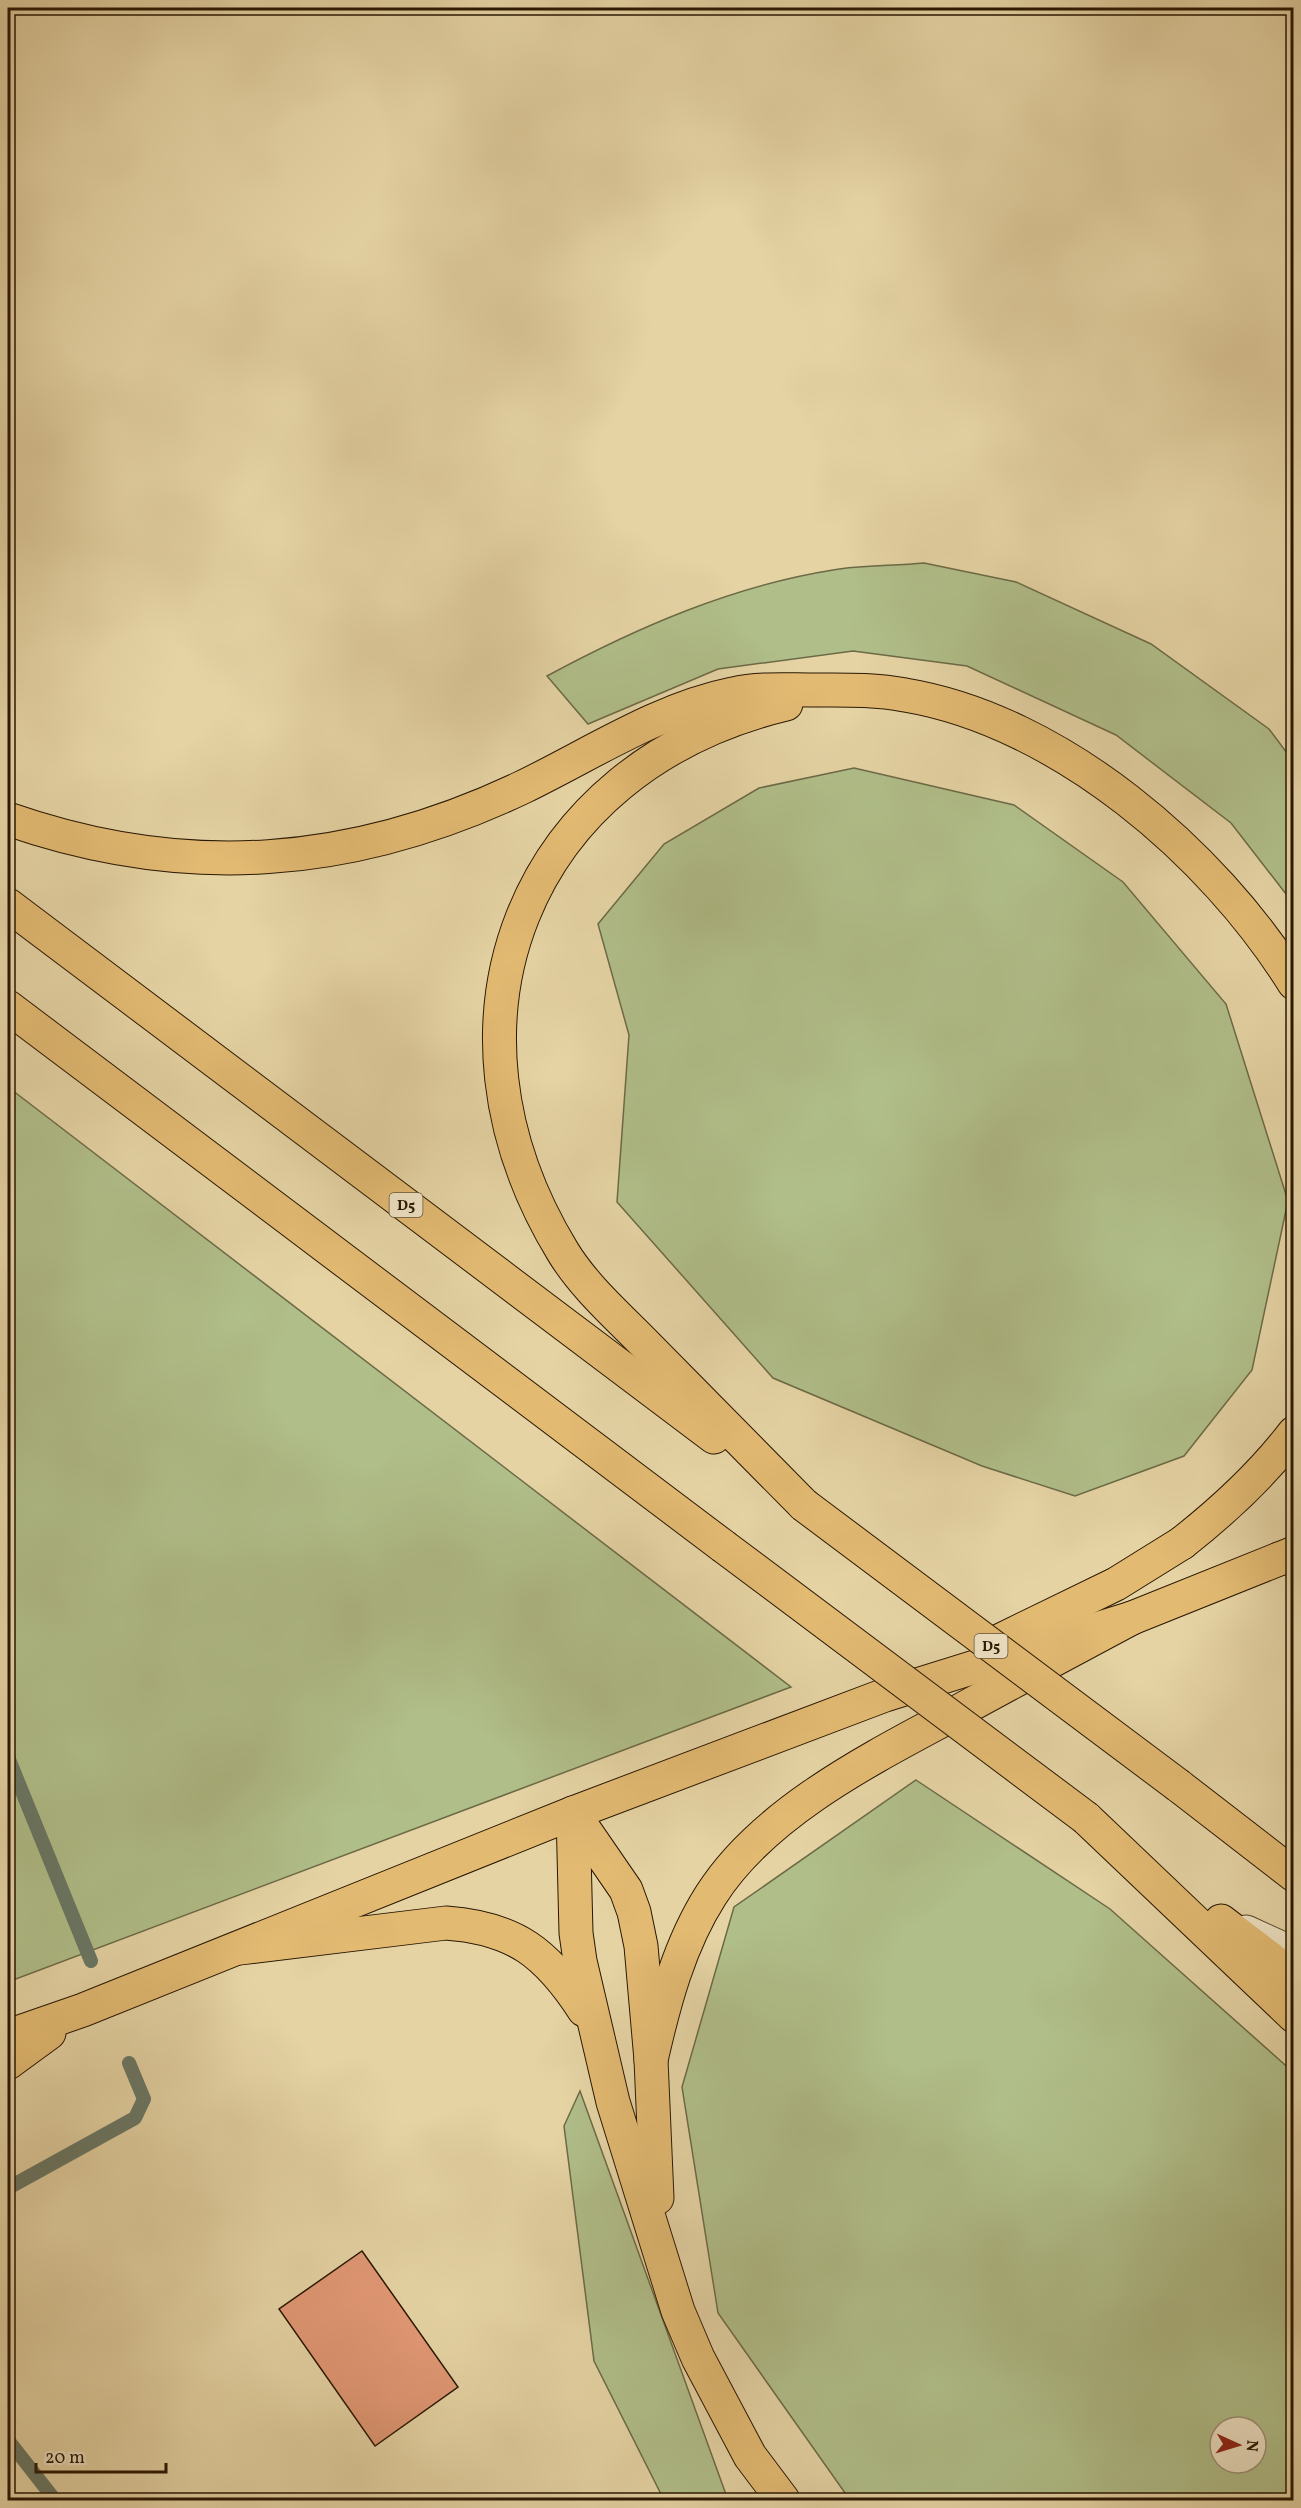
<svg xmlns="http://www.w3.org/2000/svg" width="1301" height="2508" font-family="Vollkorn,serif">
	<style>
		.green { fill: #b0be89; stroke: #6c6a46; stroke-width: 1.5; fill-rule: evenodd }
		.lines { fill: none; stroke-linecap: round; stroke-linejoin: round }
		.stream { stroke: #6a7866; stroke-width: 14 }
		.building { fill: #e19875; stroke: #291702; stroke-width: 1.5 }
		.minor-casing { stroke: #58462a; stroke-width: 35 }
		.major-casing { stroke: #291702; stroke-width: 35 }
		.highway-casing { stroke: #291702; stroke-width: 35 }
		.minor { stroke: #eee2c4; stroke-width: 33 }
		.major { stroke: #e2ba72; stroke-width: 33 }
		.highway { stroke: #e2ba72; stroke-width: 33 }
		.highway-bridge-casing { stroke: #291702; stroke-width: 35; stroke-linecap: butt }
		.highway-bridge { stroke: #e2ba72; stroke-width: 33 }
		.labels { text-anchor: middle; stroke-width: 6; stroke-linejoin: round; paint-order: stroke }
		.shield { fill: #eee2c4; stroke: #64543c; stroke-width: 1.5 }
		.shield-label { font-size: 15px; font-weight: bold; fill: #291702 }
	</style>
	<rect width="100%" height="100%" fill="#e5d3a4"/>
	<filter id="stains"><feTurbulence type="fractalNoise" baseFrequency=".00333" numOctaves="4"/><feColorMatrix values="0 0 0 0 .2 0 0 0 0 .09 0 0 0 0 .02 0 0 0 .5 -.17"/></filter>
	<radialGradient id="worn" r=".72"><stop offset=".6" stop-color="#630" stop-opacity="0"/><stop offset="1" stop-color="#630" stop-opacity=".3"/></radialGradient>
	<!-- green -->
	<g class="green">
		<path d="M924,563L1016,582L1151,644L1269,729L1293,761V903L1231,823L1116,735L967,666L853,651L718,669L588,724L547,676C636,628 732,586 833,570C862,565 894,566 924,563Z"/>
		<path d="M854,768L1014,805L1123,882L1226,1004L1288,1201L1252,1370L1184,1456L1075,1496L982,1466L773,1378L617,1202L629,1035L598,924L664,844L759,788Z"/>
		<path d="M8,1087L791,1687L8,1982Z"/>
		<path d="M916,1780L1110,1909L1293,2072V2500H850L718,2313L682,2087L734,1907ZM1220,2427H1256V2463H1220Z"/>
		<path d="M580,2091L728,2500H664L594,2361L564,2126Z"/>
	</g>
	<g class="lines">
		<!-- stream -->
		<g class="stream">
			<path d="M8,1757L91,1961"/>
			<path d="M8,2188L135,2118L144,2099L129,2063"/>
			<path d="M8,2440L55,2500"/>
		</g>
	</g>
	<!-- building -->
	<path class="building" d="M362,2251L458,2387L375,2446L279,2309Z"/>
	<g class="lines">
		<defs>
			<path id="minor" d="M1246,1932L1294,1954"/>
			<g id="major">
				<path d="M1001,1640L1116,1584L1182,1543"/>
				<path d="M8,2036L83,2010L573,1813L885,1695L1132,1618L1279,1559"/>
				<path d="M8,2063L49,2033"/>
			</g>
			<g id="highway">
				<path d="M786,704C522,767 423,1023 563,1252C585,1288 619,1317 648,1347C700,1399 752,1452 804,1505"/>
				<path d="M8,819C186,881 353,868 523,787C591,754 659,709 733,694C759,688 786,690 812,690C843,690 875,689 905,695C1060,721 1213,853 1294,983"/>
				<path d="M8,905L714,1437"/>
				<path d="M8,1007L723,1546"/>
				<path d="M1182,1543C1224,1510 1261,1476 1294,1433"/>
				<path d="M1279,1559L1294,1553"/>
				<path d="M1179,1786L1294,1875"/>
				<path d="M573,1813L576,1933L580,1961L613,2102L678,2311L698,2358L750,2456L783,2500"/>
				<path d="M573,1813L626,1890L634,1912L641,1946L651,2060L657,2198"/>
				<path d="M1086,1818L1294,2016"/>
				<path d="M1221,1921L1294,1977"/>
				<path d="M240,1948L446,1923C515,1928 547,1953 584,2010"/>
				<path d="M651,2060C664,2003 679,1945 711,1895C763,1813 870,1759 952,1715C1012,1682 1072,1650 1132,1618"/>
			</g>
		</defs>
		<!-- minor casing -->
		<use href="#minor" class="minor-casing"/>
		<!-- major casing -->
		<use href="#major" class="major-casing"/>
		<!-- highway casing -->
		<use href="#highway" class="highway-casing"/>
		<!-- minor -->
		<use href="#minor" class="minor"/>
		<!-- major -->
		<use href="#major" class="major"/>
		<!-- highway -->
		<use href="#highway" class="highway"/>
		<defs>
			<g id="highway-bridge">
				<path d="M804,1505L1179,1786"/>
				<path d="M723,1546L1086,1818"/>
			</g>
		</defs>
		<!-- highway-bridge casing -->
		<use href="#highway-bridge" class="highway-bridge-casing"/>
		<!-- highway-bridge -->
		<use href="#highway-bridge" class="highway-bridge"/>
	</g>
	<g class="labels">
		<!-- shield labels -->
		<g class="shield">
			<rect x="389.5" y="1193" width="33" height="24" rx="4.5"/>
			<rect x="974.5" y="1634" width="33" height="24" rx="4.5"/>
		</g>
		<g class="shield-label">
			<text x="406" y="1210">D5</text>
			<text x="991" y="1651">D5</text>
		</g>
	</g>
	<!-- margin -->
	<rect width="1301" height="2508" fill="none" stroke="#e5d3a4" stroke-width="30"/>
	<rect x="9" y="9" width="1283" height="2490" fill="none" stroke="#291702" stroke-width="3"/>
	<rect x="15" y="15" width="1271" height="2478" fill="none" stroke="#291702" stroke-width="1.5"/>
	<!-- north arrow -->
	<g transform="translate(1238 2445) rotate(94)"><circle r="28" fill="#eee2c4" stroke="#9f9176" stroke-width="1.5"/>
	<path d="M0-4.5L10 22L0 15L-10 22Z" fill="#8f2418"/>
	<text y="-9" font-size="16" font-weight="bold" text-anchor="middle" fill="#291702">N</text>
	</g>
	<!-- scale -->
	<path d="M36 2463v9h130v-9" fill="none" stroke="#291702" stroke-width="3"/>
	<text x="45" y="2463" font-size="18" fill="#291702" stroke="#eee2c4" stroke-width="4.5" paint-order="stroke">20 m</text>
	<rect width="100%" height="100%" filter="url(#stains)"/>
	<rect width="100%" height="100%" fill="url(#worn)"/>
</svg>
